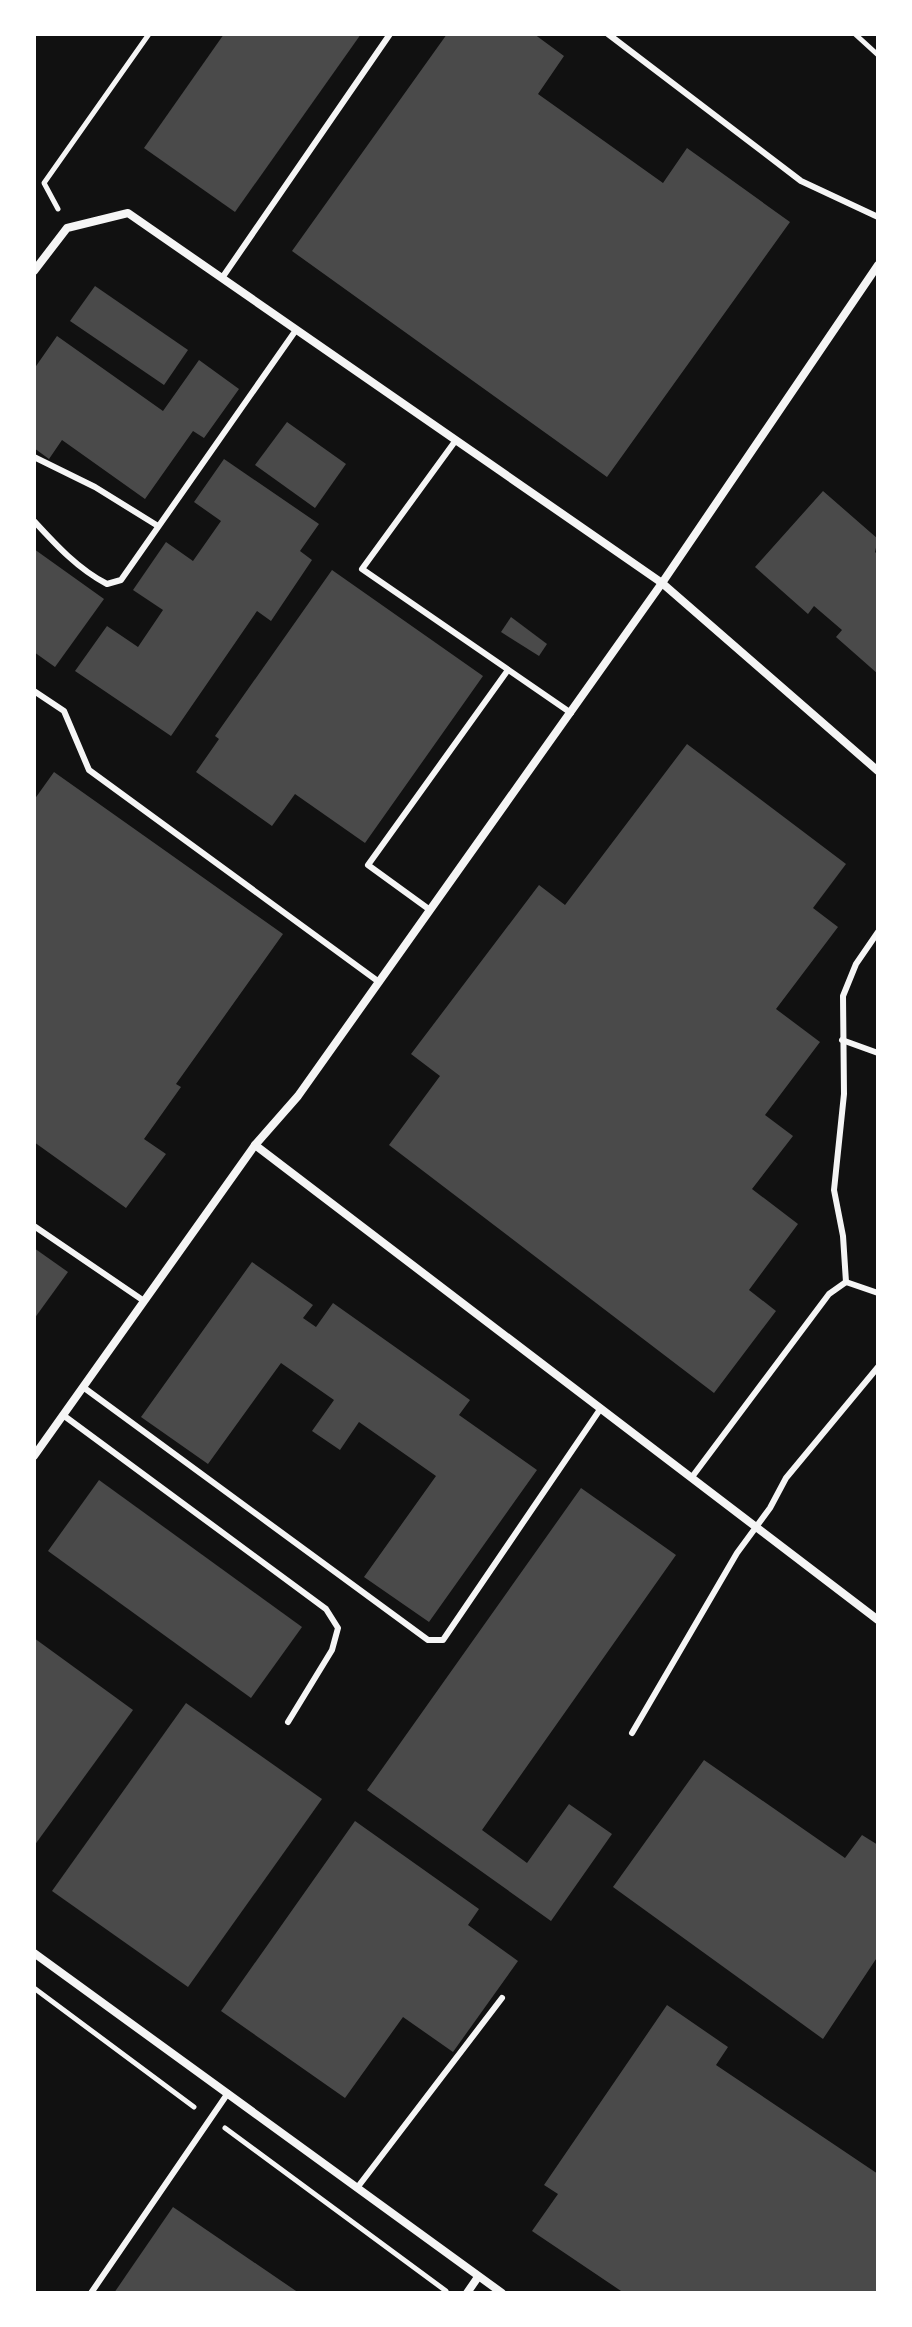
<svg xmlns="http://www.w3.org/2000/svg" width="912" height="2327" font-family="Roboto,sans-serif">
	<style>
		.building { fill: #4a4a4a }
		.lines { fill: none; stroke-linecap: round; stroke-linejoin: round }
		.path { stroke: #f5f5f5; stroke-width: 5 }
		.service { stroke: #f5f5f5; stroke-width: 6 }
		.minor { stroke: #f5f5f5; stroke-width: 8 }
	</style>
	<rect width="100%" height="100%" fill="#111"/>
	<!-- building -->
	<g class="building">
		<path d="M224,34H361L235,212L144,148Z"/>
		<path d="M447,34H534L564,56L538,94L663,183L687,148L790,222L607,477L292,251Z"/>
		<path d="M95,286L188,350L164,385L70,321Z"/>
		<path d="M57,336L163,411L199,360L239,389L204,438L193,431L145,499L62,440L49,459L34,448V369Z"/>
		<path d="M287,422L346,464L315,508L255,465Z"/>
		<path d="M224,459L319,524L300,551L312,560L271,621L257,611L171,736L75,671L107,626L138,647L163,610L133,590L166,542L193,561L221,521L194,502Z"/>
		<path d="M823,491L878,539L875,552L878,555V674L836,637L842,630L814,606L808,614L755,567Z"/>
		<path d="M34,549L104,599L55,667L34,652Z"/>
		<path d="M332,570L483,676L365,843L295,794L272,826L196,772L219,739L215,736Z"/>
		<path d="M511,617L547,644L539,656L501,632Z"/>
		<path d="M687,744L846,864L813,908L838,927L776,1009L820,1042L765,1115L793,1136L752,1189L798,1224L749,1290L776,1311L714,1393L389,1145L440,1076L411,1054L539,885L565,905Z"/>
		<path d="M54,772L283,934L176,1084L181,1087L144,1139L166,1154L126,1208L34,1142V800Z"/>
		<path d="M34,1248L68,1272L34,1319Z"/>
		<path d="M252,1262L313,1305L303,1318L316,1327L333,1303L470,1400L459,1415L537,1470L429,1622L364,1577L436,1476L359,1422L340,1450L312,1431L334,1400L281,1363L208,1464L141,1417Z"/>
		<path d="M99,1480L302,1627L251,1698L48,1551Z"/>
		<path d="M581,1488L676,1555L482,1830L527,1863L569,1804L612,1834L551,1921L367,1790Z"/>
		<path d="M34,1638L133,1710L34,1846Z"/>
		<path d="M186,1703L322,1799L188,1987L52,1891Z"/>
		<path d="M704,1760L845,1858L862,1835L878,1845V1956L823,2039L613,1887Z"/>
		<path d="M355,1821L479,1909L468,1925L518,1961L453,2052L403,2017L345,2098L221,2011Z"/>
		<path d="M667,2005L728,2047L716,2065L878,2174V2293H624L532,2231L558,2194L544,2185Z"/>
		<path d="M173,2207L299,2293H114Z"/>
	</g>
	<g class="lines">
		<!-- path -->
		<g class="path">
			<path d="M855,34L878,55"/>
			<path d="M58,209L44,183L149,34"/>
			<path d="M34,1988L194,2107"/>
			<path d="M225,2128L446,2291"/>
		</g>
		<!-- service -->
		<g class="service">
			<path d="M608,34L801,181L878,217"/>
			<path d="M222,278L390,34"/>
			<path d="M456,440L362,569L571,713"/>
			<path d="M34,457L95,487L158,526"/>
			<path d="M34,521C56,545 78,569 107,584L121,580L296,330"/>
			<path d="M34,691L64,711L89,770L379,982"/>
			<path d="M430,910L368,865L508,670"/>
			<path d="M842,1040L878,1053"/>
			<path d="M34,1226L144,1301"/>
			<path d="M846,1282L843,1236L834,1190L844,1094L843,996L856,964L878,932"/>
			<path d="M83,1387L428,1640H443L601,1408"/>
			<path d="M63,1415L326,1609L338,1628L332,1650L288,1722"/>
			<path d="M692,1477L829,1294L846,1282L878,1293"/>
			<path d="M632,1733L737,1553L770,1508L786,1478L878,1367"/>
			<path d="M357,2188L502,1998"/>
			<path d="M91,2293L228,2093"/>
		</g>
		<!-- minor -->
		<g class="minor">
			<path d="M34,271L67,228L128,213L662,583L878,771"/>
			<path d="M255,1145L878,1620"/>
			<path d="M34,1456L255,1145L298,1096L662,583L878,265"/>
			<path d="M34,1953L502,2293"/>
			<path d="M467,2293L478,2277"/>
		</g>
	</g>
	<!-- border -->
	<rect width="912" height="2327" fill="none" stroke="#ffffff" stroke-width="72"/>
</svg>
